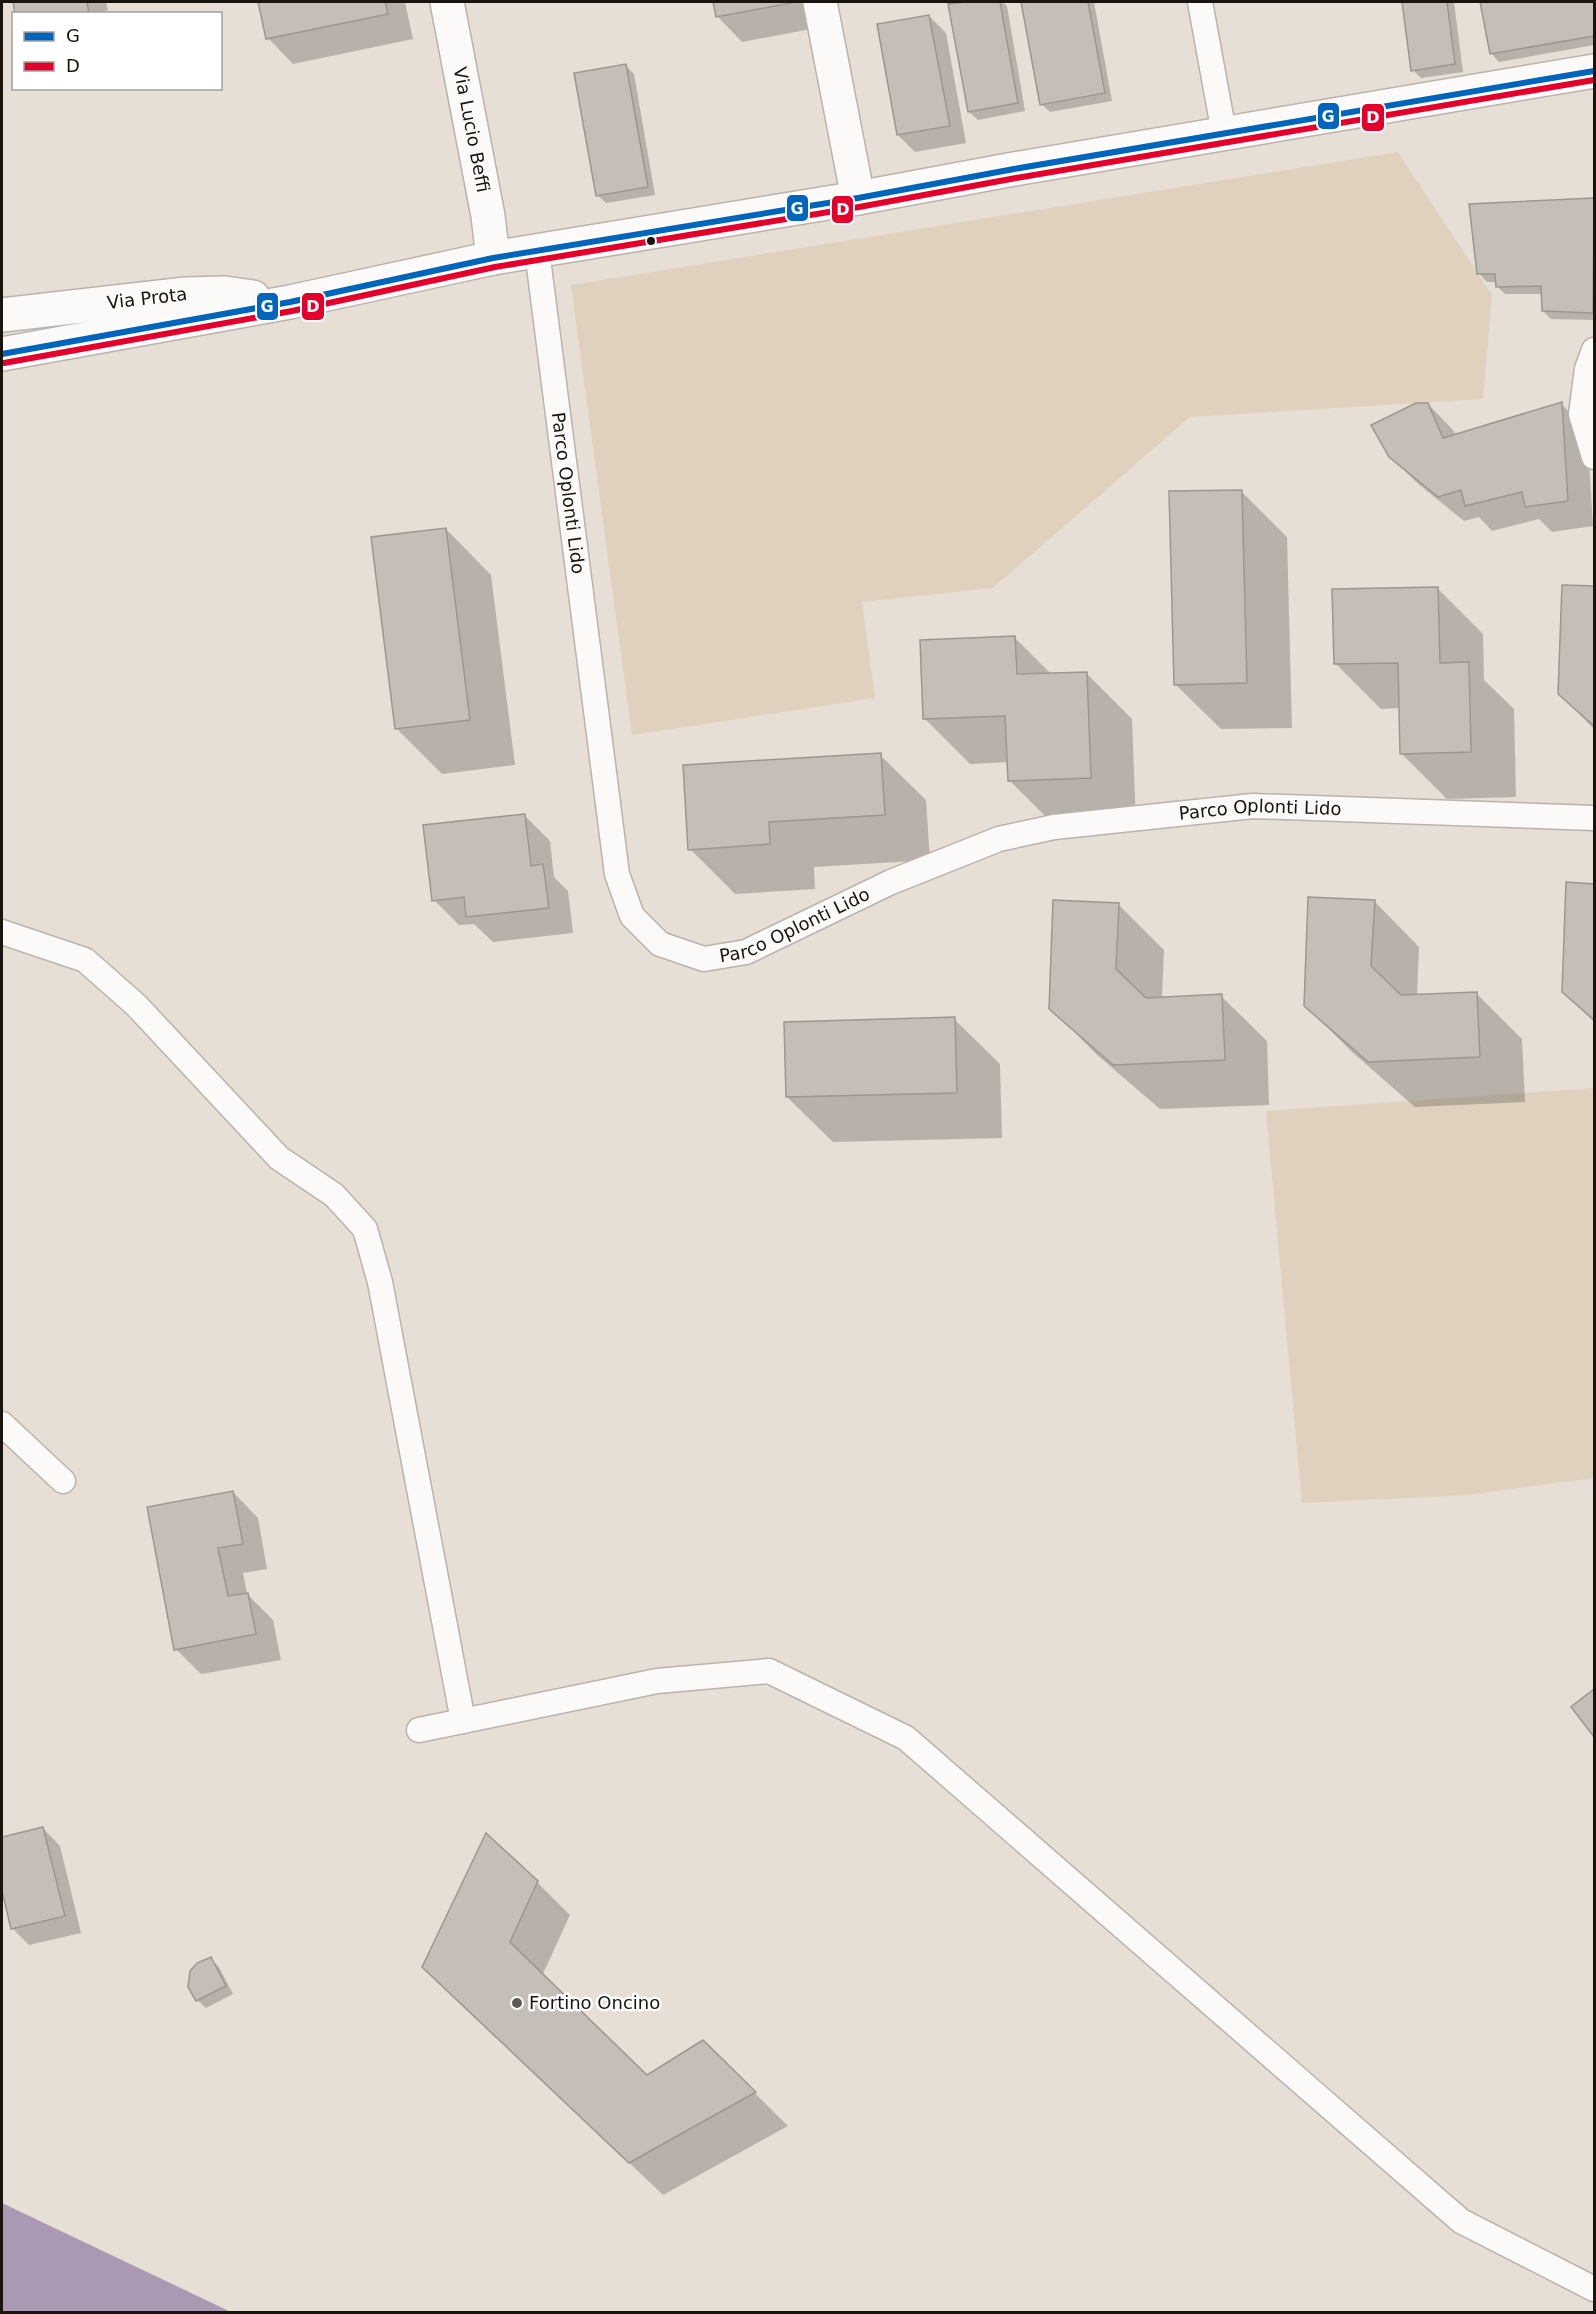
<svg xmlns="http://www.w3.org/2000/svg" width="1596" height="2314" font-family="'DejaVu Sans',sans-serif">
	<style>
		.green { fill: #e0d1bf }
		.water { fill: #ab99b3 }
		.shadow { fill: #0003 }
		.building { fill: #c4beb7; stroke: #9d9690; stroke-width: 1.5 }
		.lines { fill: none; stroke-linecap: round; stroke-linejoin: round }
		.lane-casing { stroke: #bab3ac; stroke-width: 27 }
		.street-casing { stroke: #bab3ac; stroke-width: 36 }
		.lane { stroke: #fbfaf9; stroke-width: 24 }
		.street { stroke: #fbfaf9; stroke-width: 33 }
		.bus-1-casing { stroke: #fff; stroke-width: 10 }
		.bus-2-casing { stroke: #fff; stroke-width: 10 }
		.bus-1 { stroke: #0065bd; stroke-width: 6 }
		.bus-2 { stroke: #e4002b; stroke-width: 6 }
		.bus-dot { fill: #19140e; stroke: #fff; stroke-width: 2 }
		.poi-dot { fill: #615b54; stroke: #fff; stroke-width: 2 }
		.labels { text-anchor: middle; stroke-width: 5; stroke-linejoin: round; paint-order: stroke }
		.street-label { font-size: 18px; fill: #19140e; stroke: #fff }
		.poi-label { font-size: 18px; fill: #19140e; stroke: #fff; text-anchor: start }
		.line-badge { stroke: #fff; stroke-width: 2 }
		.badge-label { font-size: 16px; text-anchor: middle; font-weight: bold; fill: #fff }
	</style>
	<rect width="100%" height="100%" fill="#e7ded5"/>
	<!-- green -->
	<g class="green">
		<path d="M1398,152L1492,295L1483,399L1190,417L993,588L862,602L875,698L632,735L571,285Z"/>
		<path d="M1594,1088V1478L1467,1495L1302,1503L1266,1111Z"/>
	</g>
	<!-- water -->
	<path class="water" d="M2,2203L231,2312H2Z"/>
	<!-- shadow -->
	<g class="shadow">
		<path d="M14,2H106L108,10L102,12V14H16Z"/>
		<path d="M260,2H405L413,39L293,64L268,38Z"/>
		<path d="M714,2H810L816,28L742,42L717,16Z"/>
		<path d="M975,2H1002L1007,6L1025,111L978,120L969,112L950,6Z"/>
		<path d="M1023,2H1094L1112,101L1050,112L1041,104Z"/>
		<path d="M1403,2H1454L1463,72L1421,78L1413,70Z"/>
		<path d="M1482,2H1594V45L1499,62L1491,53Z"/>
		<path d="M929,16L946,33L966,143L915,152L898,135Z"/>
		<path d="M626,66L634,74L655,195L606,203L597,195Z"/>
		<path d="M1594,200V320L1551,319L1543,311V294H1505L1497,286V282H1487L1479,273L1470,206Z"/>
		<path d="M1428,404L1453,430L1456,436L1561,404L1587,429L1593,526L1552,532L1539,519L1492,531L1479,517L1464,521L1416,482L1390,456Z"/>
		<path d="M1241,491L1287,537L1292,728L1221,729L1175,684Z"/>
		<path d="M446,529L491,575L515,765L442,774L396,728Z"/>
		<path d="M1564,586L1594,588V729L1560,694Z"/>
		<path d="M1438,589L1483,634L1484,680L1514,709L1516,797L1447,799L1401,753L1400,708L1381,709L1335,663Z"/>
		<path d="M1015,638L1051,674H1087L1132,719L1136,823L1055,826L1009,780V762L970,764L924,718Z"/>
		<path d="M880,755L926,800L930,860L814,867L815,889L735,894L690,849Z"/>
		<path d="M524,815L550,841L554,877L568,891L573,933L493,942L474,924L459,925L434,900Z"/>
		<path d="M1567,884L1594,885V1022L1563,991Z"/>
		<path d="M1374,901L1419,947L1417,996L1476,993L1522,1039L1525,1102L1415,1107L1351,1051L1305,1005Z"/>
		<path d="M1118,904L1164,950L1162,998L1221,996L1267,1041L1269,1105L1160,1109L1096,1054L1051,1008Z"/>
		<path d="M954,1019L1000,1064L1002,1138L833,1142L787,1097Z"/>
		<path d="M233,1492L258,1518L267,1569L243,1573L247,1594L273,1620L281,1660L201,1674L176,1649Z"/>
		<path d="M1594,1690V1735L1573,1707Z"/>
		<path d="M43,1828L60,1846L81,1933L29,1945L12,1928L2,1885V1838Z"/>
		<path d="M537,1882L570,1915L542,1976L647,2077L703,2042L788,2126L663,2195L457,1999Z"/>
		<path d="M210,1958L219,1967L233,1994L206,2008L197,2000Z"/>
	</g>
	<!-- building -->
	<g class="building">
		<path d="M13,2H87L89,14H15Z"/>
		<path d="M258,2H385L388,14L266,39Z"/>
		<path d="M713,2H791V3L716,17Z"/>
		<path d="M966,2H1000L1018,103L968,112L948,4Z"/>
		<path d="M1021,2H1088L1105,93L1040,105Z"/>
		<path d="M1402,2H1447L1455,64L1411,71Z"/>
		<path d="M1480,2H1594V36L1490,54Z"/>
		<path d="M929,15L950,126L897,135L877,24Z"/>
		<path d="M626,64L648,187L596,196L574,73Z"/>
		<path d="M1594,198L1593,313L1542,311L1541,286L1496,287L1495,274H1477L1469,204Z"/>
		<path d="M1562,402L1568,501L1525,507L1522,492L1465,506L1461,490L1438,497L1389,457L1371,425L1416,403H1428L1443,438Z"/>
		<path d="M1242,490L1247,683L1174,685L1169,491Z"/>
		<path d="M446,528L470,720L395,729L371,537Z"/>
		<path d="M1562,585L1594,586V726L1558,694Z"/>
		<path d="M1438,587L1440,663L1469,662L1471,752L1400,754L1398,663L1334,664L1332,589Z"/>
		<path d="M1015,636L1017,674L1087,672L1091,778L1008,781L1005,716L923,719L920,640Z"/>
		<path d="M881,753L885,815L769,822L770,844L688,850L683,765Z"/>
		<path d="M525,814L531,866L543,864L549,908L466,917L464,897L432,901L423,825Z"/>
		<path d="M1566,882L1594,884V1020L1562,992Z"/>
		<path d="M1308,897L1375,900L1371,966L1401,995L1477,992L1480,1057L1368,1062L1304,1006Z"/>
		<path d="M1053,900L1119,903L1116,969L1146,998L1222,994L1225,1060L1113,1065L1049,1009Z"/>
		<path d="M955,1017L957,1093L786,1097L784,1022Z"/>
		<path d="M233,1491L243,1544L218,1548L228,1596L248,1593L256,1634L174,1650L147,1507Z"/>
		<path d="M1594,1689V1737L1571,1707Z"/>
		<path d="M43,1827L65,1916L11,1929L2,1891V1837Z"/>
		<path d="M486,1833L538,1881L510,1942L647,2075L703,2040L756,2092L629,2163L422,1967Z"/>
		<path d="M211,1957L226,1986L196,2001L188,1987L190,1971L197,1963Z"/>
	</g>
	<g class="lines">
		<defs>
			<g id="lane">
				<path d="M1200,2L1224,133"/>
				<path id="s1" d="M537,251L617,874L632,916L660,944L704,959L746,952L891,882L999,839L1054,827L1253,806L1594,818"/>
				<path d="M1594,350L1587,369L1581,414L1594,457"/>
				<path d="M2,932L85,960L136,1005L279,1158L334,1195L365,1229L380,1282L463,1721"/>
				<path d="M2,1424L63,1481"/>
				<path d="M419,1730L657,1681L769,1671L906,1738L1461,2221L1594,2289"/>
			</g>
			<g id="street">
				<path id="s2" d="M447,2L488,216L493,258"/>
				<path d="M820,2L858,198"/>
				<path id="s3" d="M2,315L186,294L225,293L253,297"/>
				<path d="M2,354L290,302L493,258L858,198L1014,169L1594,71"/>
			</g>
		</defs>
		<!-- lane casing -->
		<use href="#lane" class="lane-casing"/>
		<!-- street casing -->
		<use href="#street" class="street-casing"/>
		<!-- lane -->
		<use href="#lane" class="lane"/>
		<!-- street -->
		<use href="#street" class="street"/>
		<defs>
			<path id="bus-1" d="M2,354L290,302L493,258L858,198L1014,169L1594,71"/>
			<path id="bus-2" d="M4,363L292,311L495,267L859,207L1016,178L1594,80"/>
		</defs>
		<!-- bus-1 casing -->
		<use href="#bus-1" class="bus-1-casing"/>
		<!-- bus-2 casing -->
		<use href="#bus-2" class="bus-2-casing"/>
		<!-- bus-1 -->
		<use href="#bus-1" class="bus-1"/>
		<!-- bus-2 -->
		<use href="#bus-2" class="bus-2"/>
	</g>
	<!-- markers -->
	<circle class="bus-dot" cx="651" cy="241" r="5"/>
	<circle class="poi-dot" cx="517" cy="2003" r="6"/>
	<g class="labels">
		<!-- street labels -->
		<g class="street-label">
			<text dy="6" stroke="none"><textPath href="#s2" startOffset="130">Via Lucio Beffi</textPath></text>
			<text dy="6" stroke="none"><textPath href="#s3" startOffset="146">Via Prota</textPath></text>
			<text dy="6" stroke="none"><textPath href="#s1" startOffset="244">Parco Oplonti Lido</textPath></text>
			<text dy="6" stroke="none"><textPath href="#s1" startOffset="1342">Parco Oplonti Lido</textPath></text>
			<text dy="6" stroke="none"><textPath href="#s1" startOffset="856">Parco Oplonti Lido</textPath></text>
		</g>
		<!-- poi labels -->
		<g class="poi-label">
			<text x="529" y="2009">Fortino Oncino</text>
		</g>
	</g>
	<g class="line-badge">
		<rect x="1317" y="102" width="23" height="28" rx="6" fill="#0065bd"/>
		<rect x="1361" y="103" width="24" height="29" rx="6" fill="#e4002b"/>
		<rect x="786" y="194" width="23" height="28" rx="6" fill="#0065bd"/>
		<rect x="831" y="195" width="23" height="29" rx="6" fill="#e4002b"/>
		<rect x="256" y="292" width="23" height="29" rx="6" fill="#0065bd"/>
		<rect x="301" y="292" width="24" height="29" rx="6" fill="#e4002b"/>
	</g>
	<g class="badge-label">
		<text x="1328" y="122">G</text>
		<text x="1373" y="123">D</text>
		<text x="797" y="214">G</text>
		<text x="843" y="215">D</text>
		<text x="267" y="312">G</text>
		<text x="313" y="312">D</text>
	</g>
	<!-- border -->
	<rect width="1596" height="2314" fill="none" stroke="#19140e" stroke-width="6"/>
	<!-- legend -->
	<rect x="12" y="12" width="210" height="78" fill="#ffffff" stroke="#a3a19f" stroke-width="1.5"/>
	<rect x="24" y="32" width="30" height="9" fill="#0065bd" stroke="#a3a19f" stroke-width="1.5"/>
	<text x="66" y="42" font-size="18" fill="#19140e">G</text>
	<rect x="24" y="62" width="30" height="9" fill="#e4002b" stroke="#a3a19f" stroke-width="1.5"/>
	<text x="66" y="72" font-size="18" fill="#19140e">D</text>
</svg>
